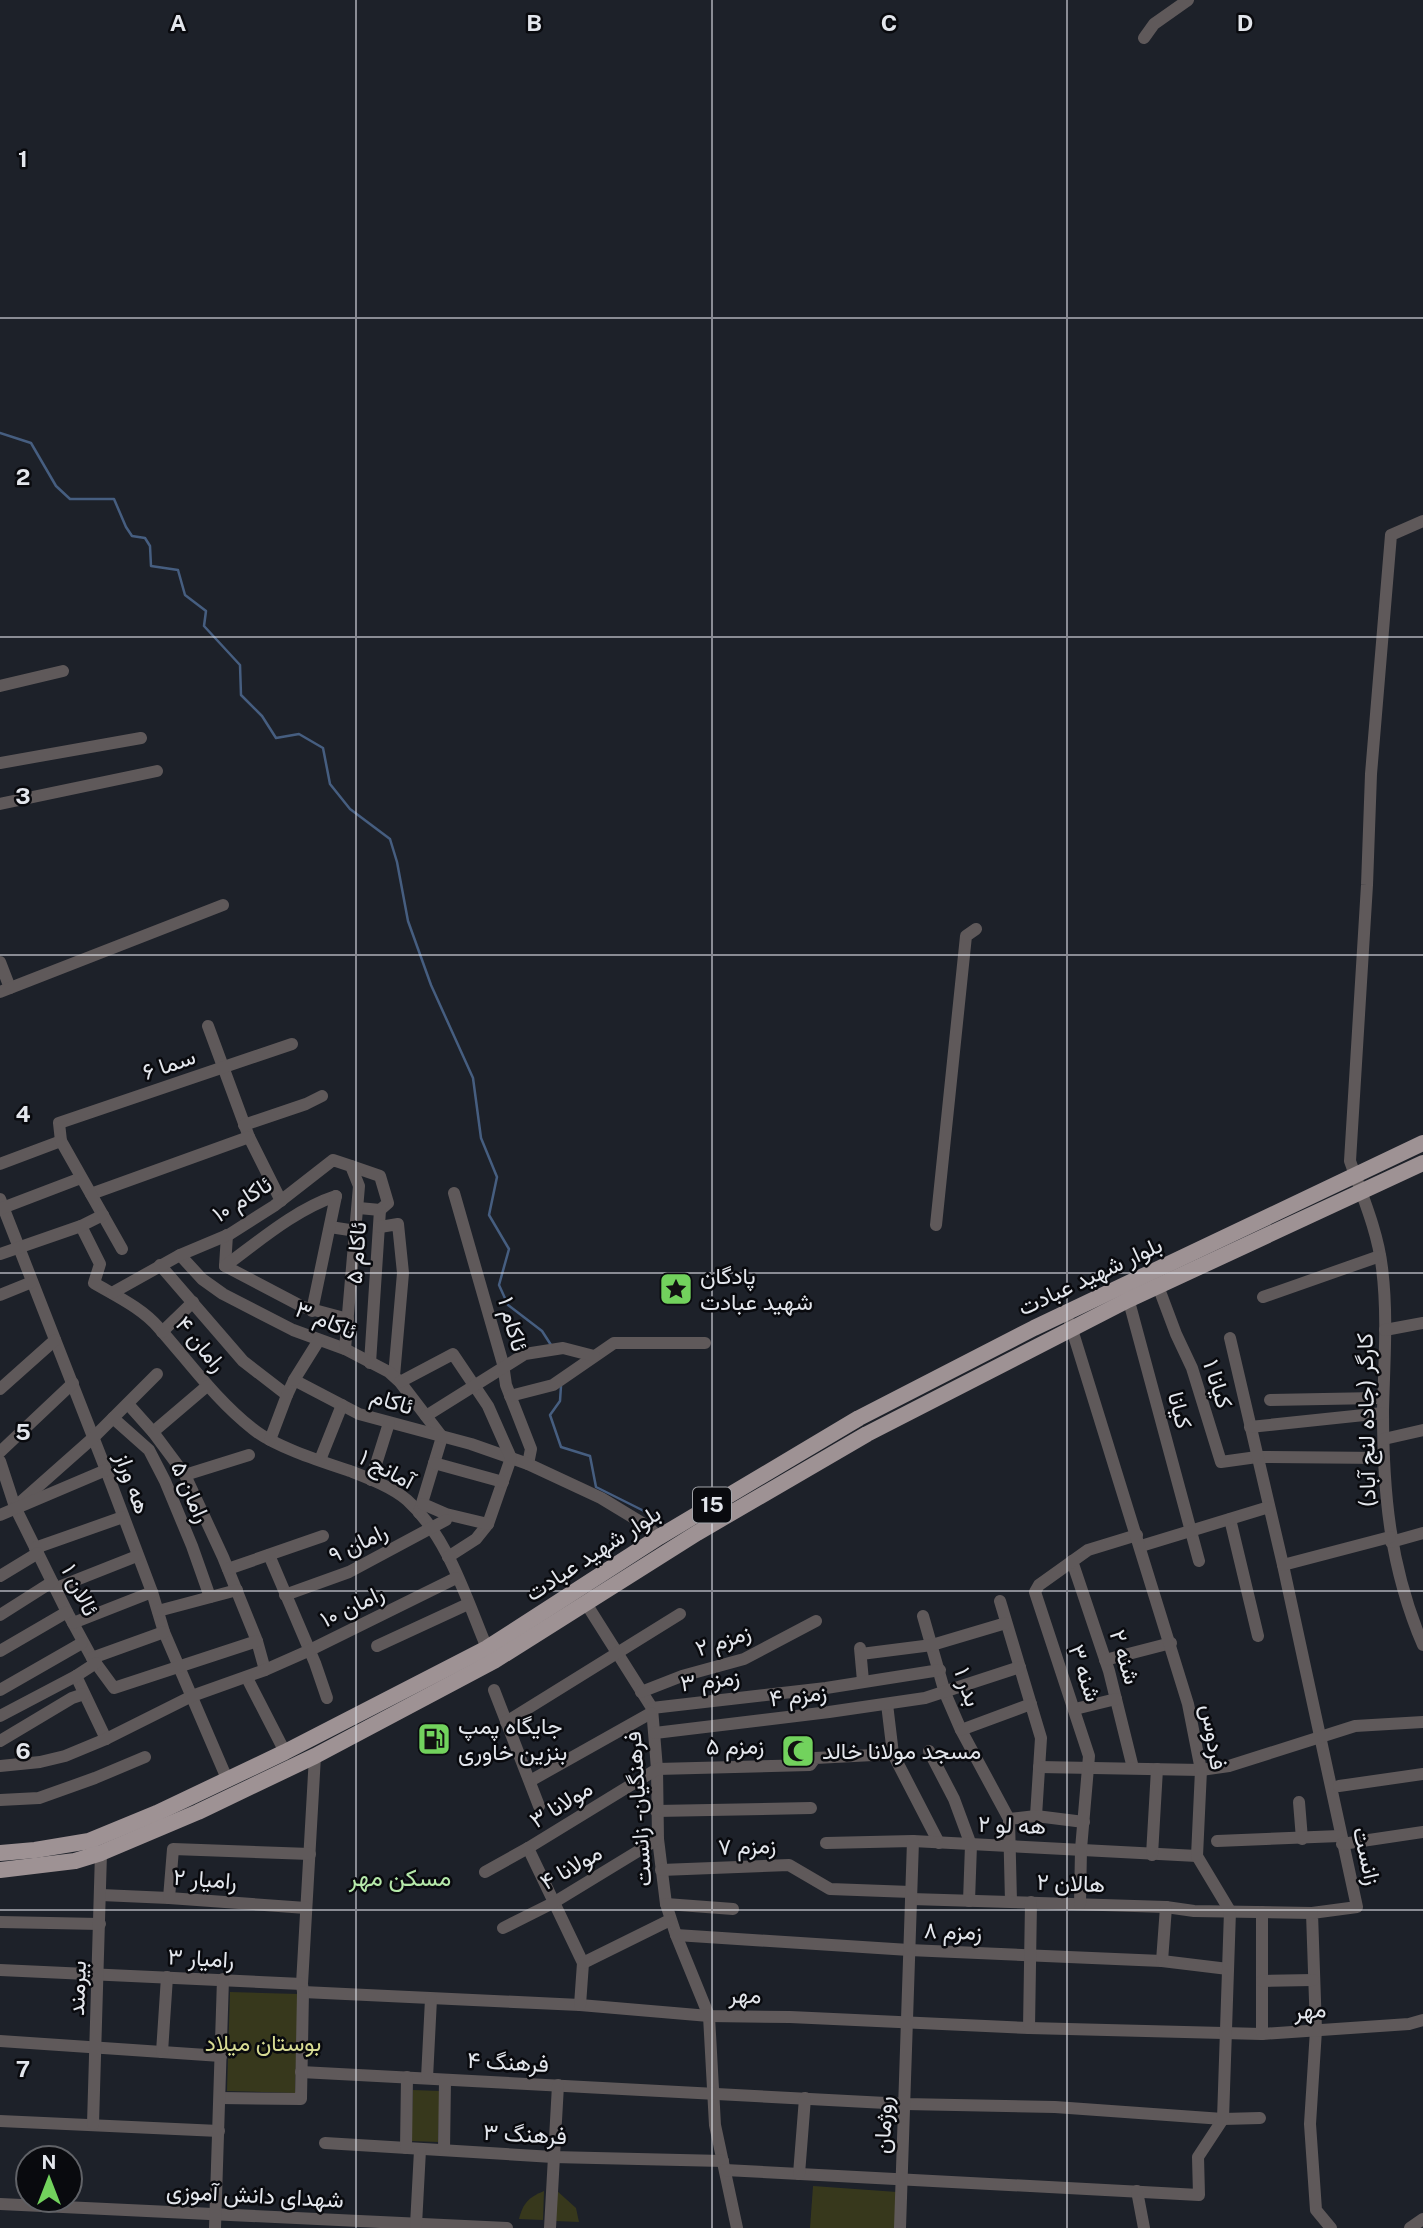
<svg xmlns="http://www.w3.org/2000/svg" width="1423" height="2228" font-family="'Public Sans',Vazirmatn,sans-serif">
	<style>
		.green { fill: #37381c }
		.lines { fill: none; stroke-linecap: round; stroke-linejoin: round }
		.stream { stroke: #465e80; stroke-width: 2.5 }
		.minor { stroke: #5f595a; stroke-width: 12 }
		.major { stroke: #9e9294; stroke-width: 16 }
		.grid { fill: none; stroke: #e3e6ec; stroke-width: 2; stroke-opacity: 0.55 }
		.labels { text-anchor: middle; stroke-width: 5; stroke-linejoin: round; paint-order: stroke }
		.shield { fill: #090a0e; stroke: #a2a4a9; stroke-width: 2 }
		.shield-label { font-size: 21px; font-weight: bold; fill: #e3e6ec }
		.street-label { font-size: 23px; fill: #e3e6ec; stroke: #090a0e }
		.poi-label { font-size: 23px; fill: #e3e6ec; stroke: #090a0e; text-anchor: start }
		.park-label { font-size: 23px; fill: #d8dc94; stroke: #090a0e }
		.neighbourhood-label { font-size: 24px; fill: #b5e9aa; stroke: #090a0e }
		.grid-label { font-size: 23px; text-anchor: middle; font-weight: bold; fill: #e3e6ec; stroke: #090a0e; stroke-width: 5; stroke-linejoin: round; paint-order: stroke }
	</style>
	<rect width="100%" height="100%" fill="#1d2129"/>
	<!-- green -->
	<g class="green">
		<path d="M230,1992L298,1994L295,2093L227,2091Z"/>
		<path d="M413,2090L440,2091L438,2142L411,2141Z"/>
		<path d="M813,2186L897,2192L895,2228H810Z"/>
		<path d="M556,2190L576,2208L579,2222L555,2221Z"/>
		<path d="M544,2191L543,2220L519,2219C523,2203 529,2197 544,2191Z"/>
	</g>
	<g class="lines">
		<!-- stream -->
		<g class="stream">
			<path d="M0,433L31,443L56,486L70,499H114L126,527L132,536L145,538L150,546L151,566L178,570L185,595L206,611L204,626L240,665L241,695L262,716L276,738L299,734L323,748L330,784L350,809L390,839L397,862L408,921L431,985L473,1078L481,1138L497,1177L489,1215L509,1249L499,1285L508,1305L542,1331L551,1345"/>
			<path d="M561,1386L560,1401L550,1415L561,1447L590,1456L596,1487L654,1516"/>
		</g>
		<!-- minor -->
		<g class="minor">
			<path d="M1144,38L1154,24L1188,0"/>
			<path d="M1423,521L1391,535L1371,774L1367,885L1350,1161C1362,1195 1378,1232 1382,1268C1388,1315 1384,1364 1383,1411C1383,1494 1390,1568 1423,1645"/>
			<path d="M0,686L63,671"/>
			<path d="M0,763L141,738"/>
			<path d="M0,804L157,771"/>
			<path d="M0,962L10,988"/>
			<path d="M0,992L223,905"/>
			<path d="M208,1026L249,1137L281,1201"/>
			<path d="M244,1125L306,1104L322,1096"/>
			<path d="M0,1164L61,1141"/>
			<path d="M351,1166L380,1176L388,1203L380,1210"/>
			<path d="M454,1193L503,1364L506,1385L531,1449L528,1464"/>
			<path d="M91,1194L249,1137"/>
			<path d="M0,1199L106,1470L152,1592L164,1632L228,1781"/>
			<path d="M359,1208L380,1210L370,1363"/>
			<path d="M0,1209L81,1178"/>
			<path d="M936,1225L966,936L976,929"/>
			<path d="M81,1226L100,1264L94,1283C116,1296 142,1308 159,1328C190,1363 216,1400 253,1429C275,1447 323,1462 350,1471C368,1478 392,1487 407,1500C448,1537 466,1598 487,1648"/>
			<path d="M330,1227L356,1231"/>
			<path d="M380,1227L398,1224L403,1273L394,1376"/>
			<path d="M227,1235L225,1266L303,1307L348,1319"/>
			<path d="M122,1249L61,1141L59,1123L292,1044"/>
			<path d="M0,1254L81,1226L103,1215"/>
			<path d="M180,1255L202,1279L223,1294L293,1330L345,1349L389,1372L400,1382L442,1437L419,1513"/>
			<path d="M160,1265L243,1361L287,1395L294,1380L359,1414L471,1444L528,1464L601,1498L647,1526L659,1537"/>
			<path d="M225,1266C259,1241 296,1209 336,1196"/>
			<path d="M1158,1286L1176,1334L1192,1368L1221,1462L1257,1457L1384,1458"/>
			<path d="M112,1293L180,1255L230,1234L274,1206L333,1160L351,1166L359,1186L345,1349"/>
			<path d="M1127,1294L1199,1561"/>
			<path d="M0,1295L32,1282"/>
			<path d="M1263,1297L1380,1256"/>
			<path d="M312,1311L336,1196"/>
			<path d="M1385,1330L1423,1323"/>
			<path d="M162,1332L193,1302"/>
			<path d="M1230,1338L1283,1565L1357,1907L1312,1913L1316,2030L1310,2124L1316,2210L1331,2228"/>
			<path d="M294,1380L319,1340"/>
			<path d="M400,1382L453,1354L488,1406L511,1458L488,1524L476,1539L448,1557"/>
			<path d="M0,1389L55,1340"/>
			<path d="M510,1396L553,1385L614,1343H705"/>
			<path d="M1270,1400L1377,1398"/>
			<path d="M128,1404L153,1432L207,1386"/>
			<path d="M426,1416L525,1354L563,1348L594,1356"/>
			<path d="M113,1418L149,1450L165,1481L192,1546L210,1597"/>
			<path d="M1250,1427L1383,1413"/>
			<path d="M153,1432L185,1475L223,1557L257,1641L265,1670"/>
			<path d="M1384,1439L1423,1430"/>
			<path d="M270,1440L287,1395"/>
			<path d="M0,1452L73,1383"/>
			<path d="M320,1460L342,1405"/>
			<path d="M0,1461L15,1507L67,1612L92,1658L114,1688L257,1641"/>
			<path d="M434,1463L503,1482"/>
			<path d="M185,1475L249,1455"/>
			<path d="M371,1480L389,1423"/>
			<path d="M423,1504L446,1514L488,1524"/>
			<path d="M15,1507L94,1437L157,1374"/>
			<path d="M0,1515L106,1470"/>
			<path d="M1230,1519L1258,1636"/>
			<path d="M1391,1542L1423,1533"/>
			<path d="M1141,1546L1269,1507"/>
			<path d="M35,1548L123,1517"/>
			<path d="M269,1555L315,1663L327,1698"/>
			<path d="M1072,1561L1109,1671L1133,1768"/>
			<path d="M1283,1565L1390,1537"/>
			<path d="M228,1569L323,1536"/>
			<path d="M0,1576L38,1553"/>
			<path d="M56,1588L137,1556"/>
			<path d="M285,1595L349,1572L446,1520"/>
			<path d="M1000,1601L1041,1738L1036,1816"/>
			<path d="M587,1605L652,1708L657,1769L658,1839L666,1904L676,1935L709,2016L715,2125L737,2228"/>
			<path d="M158,1611L237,1590"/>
			<path d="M0,1615L52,1582"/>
			<path d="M923,1616L945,1693L961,1730L1009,1819L1011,1902"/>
			<path d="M73,1623L152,1592"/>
			<path d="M377,1646L468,1604"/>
			<path d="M860,1648L863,1681"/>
			<path d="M0,1651L67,1612"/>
			<path d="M861,1654L932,1645L1006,1623"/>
			<path d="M92,1658L164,1632"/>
			<path d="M1105,1660L1171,1643"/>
			<path d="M76,1676L106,1739"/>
			<path d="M247,1678L285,1752"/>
			<path d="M0,1690L82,1643"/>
			<path d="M494,1690L539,1806"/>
			<path d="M641,1692L682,1676L744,1659L816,1621"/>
			<path d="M887,1704L893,1754L939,1843"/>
			<path d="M652,1708L826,1688L940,1670"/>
			<path d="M1075,1709L1116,1699"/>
			<path d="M0,1716L76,1676L96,1663"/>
			<path d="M506,1722L680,1614"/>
			<path d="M961,1730L1031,1704"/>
			<path d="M655,1733L829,1712L925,1698L1020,1667"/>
			<path d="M0,1741L72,1698L84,1694"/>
			<path d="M929,1751L954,1799L971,1845L969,1901"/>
			<path d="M315,1756L302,1984L303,1992L580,2005L709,2016L790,2017L1029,2028L1262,2034L1409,2024L1423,2020"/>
			<path d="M0,1766L40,1762L65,1756L106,1739L192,1696L265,1670L308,1651L456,1578"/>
			<path d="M1039,1767L1201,1770L1229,1766L1355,1726L1423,1722"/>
			<path d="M530,1781L651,1713"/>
			<path d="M1339,1786L1423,1774"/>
			<path d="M0,1800L39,1798L95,1778L145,1757"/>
			<path d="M1299,1802L1302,1839"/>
			<path d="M656,1811L811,1808"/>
			<path d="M1009,1819L1036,1816L1084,1822"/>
			<path d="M1217,1841L1340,1836"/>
			<path d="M826,1843L913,1841L1197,1856"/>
			<path d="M1342,1844L1423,1832"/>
			<path d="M528,1848L583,1963L580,2005"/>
			<path d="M1152,1855L1157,1769"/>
			<path d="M661,1870L789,1865L830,1889L911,1892"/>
			<path d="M485,1872L528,1848L657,1769L810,1765L815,1758L893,1754"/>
			<path d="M101,1895L169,1898L306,1908"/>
			<path d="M169,1898L173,1849L310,1854"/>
			<path d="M911,1899L1166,1907L1194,1911L1312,1913"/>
			<path d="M666,1904L733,1909"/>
			<path d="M1080,1904L1081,1849L1089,1756L1035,1592L1039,1585L1088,1550L1137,1535"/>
			<path d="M1262,1912V2034"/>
			<path d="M0,1922L100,1924"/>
			<path d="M503,1928L553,1903L658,1839"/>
			<path d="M676,1935L909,1950L1162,1961L1228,1969"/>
			<path d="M1162,1961L1166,1907"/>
			<path d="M583,1963L670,1920"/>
			<path d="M0,1970L302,1984"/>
			<path d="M1262,1981L1313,1980"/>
			<path d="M1029,2028L1031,1902"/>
			<path d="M0,2041L221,2056"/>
			<path d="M162,2052L167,1977"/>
			<path d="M301,2072L905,2104L1055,2107L1223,2119L1260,2118"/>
			<path d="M427,2078L431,1999"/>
			<path d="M220,2098L301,2099L303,1992"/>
			<path d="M0,2121L219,2131"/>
			<path d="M93,2124L101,1853"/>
			<path d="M325,2143L553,2157L723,2161"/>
			<path d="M406,2148L407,2077"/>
			<path d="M444,2150L445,2080"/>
			<path d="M725,2170L1199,2195L1198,2157L1223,2119L1230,1911L1197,1856L1201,1770L1188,1704L1070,1323"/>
			<path d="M799,2174L805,2098"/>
			<path d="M1137,2191L1144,2228"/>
			<path d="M0,2204L507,2228"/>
			<path d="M416,2225L420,2150"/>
			<path d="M215,2228L223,1979"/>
			<path d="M550,2228L558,2085"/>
			<path d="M900,2228L913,1841"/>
			<path d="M1410,2228L1423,2219"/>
		</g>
		<!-- major -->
		<g class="major">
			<path d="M0,1853L35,1850L89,1841L157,1813L285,1752L487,1648L659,1537L859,1418L1034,1328L1423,1143"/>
			<path d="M0,1870L75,1861L101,1853L198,1812L315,1756L494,1661L697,1533L867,1434L1128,1300L1423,1163"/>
		</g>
	</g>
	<!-- grid -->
	<path class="grid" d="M356,0V2228M712,0V2228M1067,0V2228M0,318H1423M0,637H1423M0,955H1423M0,1273H1423M0,1591H1423M0,1910H1423"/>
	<!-- icons -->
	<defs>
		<symbol id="sight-square" viewBox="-11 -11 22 22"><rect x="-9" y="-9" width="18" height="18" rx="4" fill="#72d25d" stroke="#090a0e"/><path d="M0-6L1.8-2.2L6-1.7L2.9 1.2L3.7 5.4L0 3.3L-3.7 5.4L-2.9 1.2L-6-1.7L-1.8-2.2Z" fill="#111"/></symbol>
		<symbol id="fuel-square" viewBox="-11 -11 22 22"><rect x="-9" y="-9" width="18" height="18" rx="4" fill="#72d25d" stroke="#090a0e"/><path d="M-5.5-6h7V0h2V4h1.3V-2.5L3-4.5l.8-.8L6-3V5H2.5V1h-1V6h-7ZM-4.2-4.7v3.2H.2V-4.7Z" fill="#111"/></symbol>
		<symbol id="mosque-square" viewBox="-11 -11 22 22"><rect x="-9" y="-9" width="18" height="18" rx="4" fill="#72d25d" stroke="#090a0e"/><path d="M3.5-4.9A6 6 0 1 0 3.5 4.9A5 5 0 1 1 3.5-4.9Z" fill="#111"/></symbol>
	</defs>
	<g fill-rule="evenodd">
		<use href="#sight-square" x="657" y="1270" width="38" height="38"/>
		<use href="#fuel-square" x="415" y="1720" width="38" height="38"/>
		<use href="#mosque-square" x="779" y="1732" width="38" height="38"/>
	</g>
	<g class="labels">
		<!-- shield labels -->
		<rect class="shield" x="693" y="1487.5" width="38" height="35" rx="5"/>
		<g class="shield-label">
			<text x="712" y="1512">15</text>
		</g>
		<!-- street labels -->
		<g class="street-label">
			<text transform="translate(169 1064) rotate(-19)" y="8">سما ۶</text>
			<text transform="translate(242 1199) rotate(-32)" y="8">ئاکام ۱۰</text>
			<text transform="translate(356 1253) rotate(-86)" y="8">ئاکام ۵</text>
			<text transform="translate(1090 1276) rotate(-25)" y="8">بلوار شهید عبادت</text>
			<text transform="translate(326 1320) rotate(23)" y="8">ئاکام ۳</text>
			<text transform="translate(513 1324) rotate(74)" y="8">ئاکام ۱</text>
			<text transform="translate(201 1344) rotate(50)" y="8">رامان ۴</text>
			<text transform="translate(1218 1384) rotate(72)" y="8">کیانا ۱</text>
			<text transform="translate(392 1401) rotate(17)" y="8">ئاکام</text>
			<text transform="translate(1180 1410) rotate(75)" y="8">کیانا</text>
			<text transform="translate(1366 1420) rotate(-91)" y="8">کارگر (جاده لنج آباد)</text>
			<text transform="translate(387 1469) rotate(28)" y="8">آمانج ۱</text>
			<text transform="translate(133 1483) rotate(70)" y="8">هه وراز</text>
			<text transform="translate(191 1492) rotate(66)" y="8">رامان ۵</text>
			<text transform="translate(358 1543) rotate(-26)" y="8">رامان ۹</text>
			<text transform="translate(593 1553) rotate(-33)" y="8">بلوار شهید عبادت</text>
			<text transform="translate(80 1590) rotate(63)" y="8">ئالان ۱</text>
			<text transform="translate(352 1606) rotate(-26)" y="8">رامان ۱۰</text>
			<text transform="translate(723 1640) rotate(-19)" y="8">زمزم ۲</text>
			<text transform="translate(1125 1657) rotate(73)" y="8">شنه ۲</text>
			<text transform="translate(1085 1673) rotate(71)" y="8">شنه ۳</text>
			<text transform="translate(710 1680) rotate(-7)" y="8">زمزم ۳</text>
			<text transform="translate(968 1687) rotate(71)" y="8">بدر ۱</text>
			<text transform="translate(798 1695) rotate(-7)" y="8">زمزم ۴</text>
			<text transform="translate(1214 1737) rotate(81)" y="8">فردوس</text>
			<text transform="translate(735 1746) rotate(-1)" y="8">زمزم ۵</text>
			<text transform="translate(561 1804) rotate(-32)" y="8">مولانا ۳</text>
			<text transform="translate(638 1809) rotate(-94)" y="8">فرهنگیان - زانست</text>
			<text transform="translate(1012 1825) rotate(2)" y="8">هه لو ۲</text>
			<text transform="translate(747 1846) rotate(-2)" y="8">زمزم ۷</text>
			<text transform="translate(1367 1856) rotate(77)" y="8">زانست</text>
			<text transform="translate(571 1867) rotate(-30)" y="8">مولانا ۴</text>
			<text transform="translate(205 1879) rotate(4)" y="8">رامیار ۲</text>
			<text transform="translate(1071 1883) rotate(2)" y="8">هالان ۲</text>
			<text transform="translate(953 1931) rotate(2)" y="8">زمزم ۸</text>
			<text transform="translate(201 1958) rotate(3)" y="8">رامیار ۳</text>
			<text transform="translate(77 1988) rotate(-88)" y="8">بیرمند</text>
			<text transform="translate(745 1995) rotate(1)" y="8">مهر</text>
			<text transform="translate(1310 2010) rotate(-4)" y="8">مهر</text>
			<text transform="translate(508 2062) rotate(3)" y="8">فرهنگ ۴</text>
			<text transform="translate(883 2125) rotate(-88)" y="8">روژمان</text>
			<text transform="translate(525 2134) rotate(3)" y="8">فرهنگ ۳</text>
			<text transform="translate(255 2195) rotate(3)" y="8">شهدای دانش آموزی</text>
		</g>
		<!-- poi labels -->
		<g class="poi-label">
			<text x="700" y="1284">پادگان<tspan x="700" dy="26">شهید عبادت</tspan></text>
			<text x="458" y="1734">جایگاه پمپ<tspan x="458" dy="26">بنزین خاوری</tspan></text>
			<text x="822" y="1759">مسجد مولانا خالد</text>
		</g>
		<!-- park labels -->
		<g class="park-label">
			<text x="263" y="2051">بوستان میلاد</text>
		</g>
		<!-- neighbourhood labels -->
		<g class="neighbourhood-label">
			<text x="400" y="1886">مسکن مهر</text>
		</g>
	</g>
	<g class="grid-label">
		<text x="178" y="31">A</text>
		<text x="534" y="31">B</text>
		<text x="889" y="31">C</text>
		<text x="1245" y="31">D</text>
		<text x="23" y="167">1</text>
		<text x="23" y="485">2</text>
		<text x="23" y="804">3</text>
		<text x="23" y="1122">4</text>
		<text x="23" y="1440">5</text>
		<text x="23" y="1759">6</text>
		<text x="23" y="2077">7</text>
	</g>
	<!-- north arrow -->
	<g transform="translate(49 2179)"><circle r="33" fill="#090a0e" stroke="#606267" stroke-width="2"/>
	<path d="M0-5L12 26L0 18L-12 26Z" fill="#72d25d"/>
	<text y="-10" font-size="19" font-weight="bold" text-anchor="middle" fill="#e3e6ec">N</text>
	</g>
</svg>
